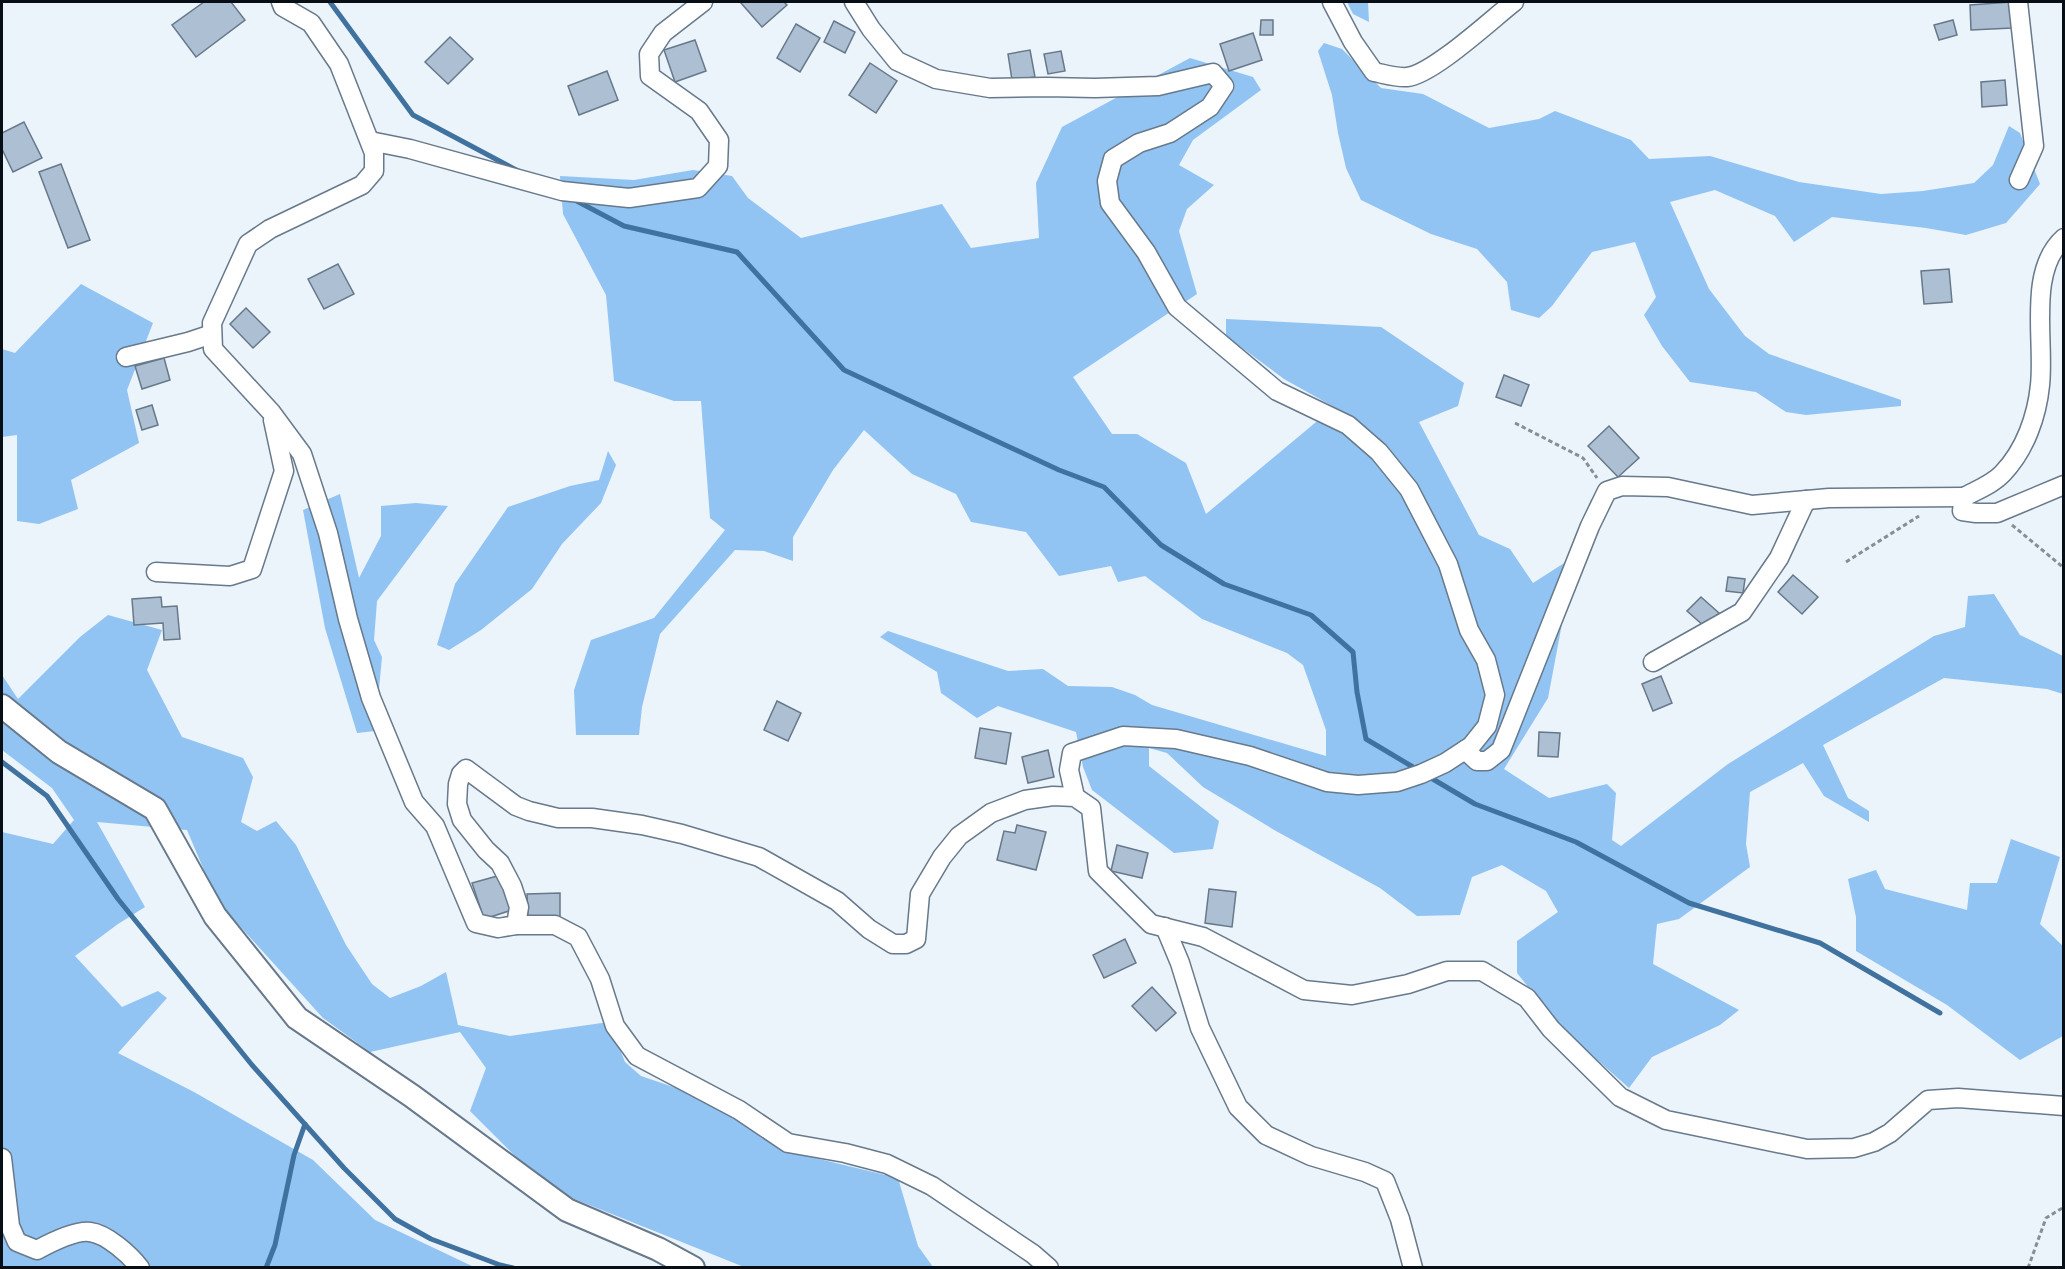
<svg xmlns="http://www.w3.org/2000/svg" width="2065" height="1269" font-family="'Crimson Pro',serif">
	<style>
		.green { fill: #91c4f3 }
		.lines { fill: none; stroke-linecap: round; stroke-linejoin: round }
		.stream { stroke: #40729f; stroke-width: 5 }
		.building { fill: #adc0d3; stroke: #667889; stroke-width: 1.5 }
		.minor-casing { stroke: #67798a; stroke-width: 21 }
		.tertiary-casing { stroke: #67798a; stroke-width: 26 }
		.path { stroke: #878e95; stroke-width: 3; stroke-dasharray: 4.5 3; stroke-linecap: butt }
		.minor { stroke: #fff; stroke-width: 18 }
		.tertiary { stroke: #fff; stroke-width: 22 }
	</style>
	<rect width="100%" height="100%" fill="#ebf3fb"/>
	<!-- green -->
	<g class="green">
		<path d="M1347,2H1368L1369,22L1353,14Z"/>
		<path d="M1324,43L1342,49L1381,88L1423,94L1489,128L1539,119L1555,111L1631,140L1649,159L1710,156L1799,182L1881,194L1923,191L1974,183L1993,165L2009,126L2020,133L2040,184L2006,223L1966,235L1926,228L1832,217L1794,242L1775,216L1715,190L1670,202L1709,289L1745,336L1769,354L1901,400V406L1806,415L1786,412L1756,392L1690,382L1662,346L1644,315L1656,297L1635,242L1592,252L1552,306L1539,318L1511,310L1507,282L1477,249L1431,234L1361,200L1346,168L1338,133L1332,95L1318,51Z"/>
		<path d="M1190,58L1253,77L1261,90L1193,140L1179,165L1214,185L1187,209L1179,231L1197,294L1073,377L1112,434H1137L1186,463L1206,514L1334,407L1284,379L1226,336V319L1381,327L1464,383L1458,406L1419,422L1479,535L1510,549L1533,583L1572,558L1591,499L1609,507L1564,613L1548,698L1504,769L1549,798L1607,784L1616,793L1612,840L1621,846L1728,764L1934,636L1965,627L1968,596L1994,594L2020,635L2063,656V694L2047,689L1944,678L1823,745L1848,798L1869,811V822L1824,796L1803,763L1750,792L1746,844L1750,867L1679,919L1657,924L1653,964L1739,1010L1720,1025L1652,1057L1629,1088L1561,1028L1517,973V941L1558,912L1546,891L1502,865L1472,877L1460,915L1417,916L1380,888L1276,831L1203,787L1167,753L1149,748V766L1219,821L1213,849L1174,853L1092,790L1083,767L1076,732L998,706L977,718L941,693L937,672L880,637L888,631L1008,671L1043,669L1068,686L1112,687L1135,695L1152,705L1326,756V730L1303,665L1287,653L1202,619L1145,576L1118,582L1111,566L1059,576L1026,532L971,522L956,494L912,474L864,430L833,470L793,537V561L764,551L735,550L660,634L642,707L639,735H576L574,690L591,640L654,618L725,530L710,518L701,401H674L614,381L606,295L563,214L560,176L634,180L693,170L732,176L748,198L801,238L942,204L971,248L1039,238L1036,183L1062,127Z"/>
		<path d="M81,284L153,323L127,390L139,443L71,480L78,509L39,524L17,521V435L2,437V349L15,353Z"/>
		<path d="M608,451L616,465L601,503L562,544L532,589L481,630L449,650L437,645L455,584L508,507L570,486L599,480Z"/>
		<path d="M340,494L359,578L381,536V506L416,503L448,506L377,601L374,640L382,657L375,731L357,733L325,628L303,510Z"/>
		<path d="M108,615L162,630L147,670L182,737L243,758L253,777L241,822L257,831L276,821L296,845L346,945L372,984L390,998L421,986L446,972L458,1025L510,1036L609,1022L625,1062L641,1076L697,1095L790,1152L898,1178L918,1246L933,1267H744L547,1188L470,1111L486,1068L460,1032L370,1052L323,1018L217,901L187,830L97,822L145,907L118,924L75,956L122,1007L158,991L167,998L118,1053L194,1092L313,1160L375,1220L474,1267H2V832L53,844L74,820L52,788L2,750V675L18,699L80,637Z"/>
		<path d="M2011,839L2060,857L2040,924L2064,947L2063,1036L2020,1060L1947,1005L1856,951V917L1848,879L1876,870L1885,889L1967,910L1970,883H1997Z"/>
	</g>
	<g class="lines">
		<!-- stream -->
		<g class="stream">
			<path d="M330,2L413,115L520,172"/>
			<path d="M571,198L624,226L737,252L844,370L1059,470L1104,487L1161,545L1224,584L1311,615L1353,652L1357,692L1366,739L1418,770"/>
			<path d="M2,762L47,796L118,899L252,1065L344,1168L395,1219L431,1239L500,1265L513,1268"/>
			<path d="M1426,775L1475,804L1576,842L1689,903L1820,943L1940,1013"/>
			<path d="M266,1268L275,1245L294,1155L305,1124"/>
		</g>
	</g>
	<!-- building -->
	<g class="building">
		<path d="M204,2H231L245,20L196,57L172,25Z"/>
		<path d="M742,2H784L787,5L762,27L741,3Z"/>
		<path d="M2011,2L2012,28L1971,30L1970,5Z"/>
		<path d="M1261,20H1273V35H1260Z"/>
		<path d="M1953,20L1957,35L1939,40L1934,25Z"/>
		<path d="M834,21L855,32L845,53L824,42Z"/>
		<path d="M796,24L820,38L800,72L777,58Z"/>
		<path d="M1253,33L1262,60L1229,71L1220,44Z"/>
		<path d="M450,37L473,59L448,84L425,62Z"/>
		<path d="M695,40L706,71L675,82L664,50Z"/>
		<path d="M1030,50L1035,77L1012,80L1008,54Z"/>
		<path d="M1061,51L1065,71L1048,74L1044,54Z"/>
		<path d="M870,63L897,81L876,113L849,95Z"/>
		<path d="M607,71L618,100L579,115L568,86Z"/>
		<path d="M2005,80L2007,105L1982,107L1981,82Z"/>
		<path d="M24,122L42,158L13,172L2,149V133Z"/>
		<path d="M61,164L90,240L68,248L39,172Z"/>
		<path d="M338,264L354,294L324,309L308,279Z"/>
		<path d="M1949,269L1952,302L1924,304L1921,271Z"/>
		<path d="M246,308L270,332L253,348L230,324Z"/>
		<path d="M164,358L170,380L142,389L135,366Z"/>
		<path d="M1504,375L1529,385L1521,406L1496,397Z"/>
		<path d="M152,405L158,425L142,430L136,410Z"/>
		<path d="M1609,426L1639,458L1618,477L1588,446Z"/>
		<path d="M1793,575L1818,597L1802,614L1778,592Z"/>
		<path d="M1728,577L1745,579L1743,593L1726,591Z"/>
		<path d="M161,597L162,607L177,606L180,639L164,640L163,623L134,625L132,599Z"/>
		<path d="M1701,597L1719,613L1705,627L1687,611Z"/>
		<path d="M1661,676L1672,703L1653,711L1642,684Z"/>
		<path d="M777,701L801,713L788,741L764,730Z"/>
		<path d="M980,728L1011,733L1006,764L975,758Z"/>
		<path d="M1539,732L1560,733L1558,757L1538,756Z"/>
		<path d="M1048,750L1054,777L1028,783L1022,757Z"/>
		<path d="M1017,825L1046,832L1036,870L997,860L1004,831L1015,833Z"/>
		<path d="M1117,845L1148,853L1142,878L1111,871Z"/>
		<path d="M501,875L512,910L484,919L472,883Z"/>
		<path d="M1209,889L1236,892L1232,927L1205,923Z"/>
		<path d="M560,893V919L528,920L527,894Z"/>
		<path d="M1125,939L1136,963L1104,978L1093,955Z"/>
		<path d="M1152,987L1176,1013L1156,1031L1132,1006Z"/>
	</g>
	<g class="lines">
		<defs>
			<g id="minor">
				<path d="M281,2L283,7L311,23L339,64L374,153V171L362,185L270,229L248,244L212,323L213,349L271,412L302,454L328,533L348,619L371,698L414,802L435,826L476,923L498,928L516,925L519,907L512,886L500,863L486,850L462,820L457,804L458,784L461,774L466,769L516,806L529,811L558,818H592L642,825L682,834L759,857L837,901L869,929L893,944H906L916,939L920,894L942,857L959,836L991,813L1025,800L1053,796L1075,797L1091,808L1098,871L1151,924L1203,937L1304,990L1352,995L1408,984L1447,971H1482L1527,998L1551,1029L1620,1097L1666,1120L1807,1149L1854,1148L1874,1142L1890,1133L1928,1100L1958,1098L2064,1106"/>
				<path d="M854,2L871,29L897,61L936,79L990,88L1046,87L1095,88L1158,86L1213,73L1224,86L1210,107L1170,133L1139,143L1113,159L1107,181L1110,203L1146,252L1177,307L1277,391L1348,425L1379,452L1409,489L1448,564L1469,630L1486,660L1495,695L1487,726L1471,746L1445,763L1421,774L1397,782L1358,785L1327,782L1250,756L1176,739L1123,736L1072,753L1069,770L1075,797"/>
				<path d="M1332,2L1353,42L1374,72C1384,74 1397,78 1407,77C1432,75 1492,19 1514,2"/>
				<path d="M2018,2L2034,146L2019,180"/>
				<path d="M370,141L410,149L562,191L629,198L698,188L718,166L719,140L699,111L650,76L649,54L663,33L703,2"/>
				<path d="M2064,238C2027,271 2045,340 2040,385C2037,416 2025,450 2003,473C1993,484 1977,490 1964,497L1962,511L1976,513H1997L2064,485"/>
				<path d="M126,357L188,342L212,334"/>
				<path d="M156,572L230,576L252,569L284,471L273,420"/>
				<path d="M1653,662L1742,612L1779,558L1806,500"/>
				<path d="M1465,750L1477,761H1487L1501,750L1590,526L1607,491L1622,486L1668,487L1752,505L1829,498L1964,497"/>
				<path d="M516,925H555L578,937L600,979L615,1026L637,1056L739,1110L788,1143L845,1153L887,1164L932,1186L1033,1254L1049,1268"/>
				<path d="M1165,927L1180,963L1200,1028L1238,1107L1266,1135L1311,1156L1365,1172L1385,1181L1400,1219L1413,1268"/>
				<path d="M2,1158L10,1226L17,1242L37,1250C50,1243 75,1230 90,1232C107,1234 130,1255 140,1268"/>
			</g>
			<path id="tertiary" d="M2,706L59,752L155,809L215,916L297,1018L412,1096L567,1210L658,1249L693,1268"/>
		</defs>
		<!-- minor casing -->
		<use href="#minor" class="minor-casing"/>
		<!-- tertiary casing -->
		<use href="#tertiary" class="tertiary-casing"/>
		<!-- path -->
		<g class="path">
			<path d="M1515,423L1583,458L1597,478"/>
			<path d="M2012,525L2064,568"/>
			<path d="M1846,562L1919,516"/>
			<path d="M2028,1268L2046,1218L2064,1207"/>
		</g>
		<!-- minor -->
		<use href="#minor" class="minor"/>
		<!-- tertiary -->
		<use href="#tertiary" class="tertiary"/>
	</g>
	<!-- border -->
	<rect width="2065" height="1269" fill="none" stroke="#080e15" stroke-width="6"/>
</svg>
